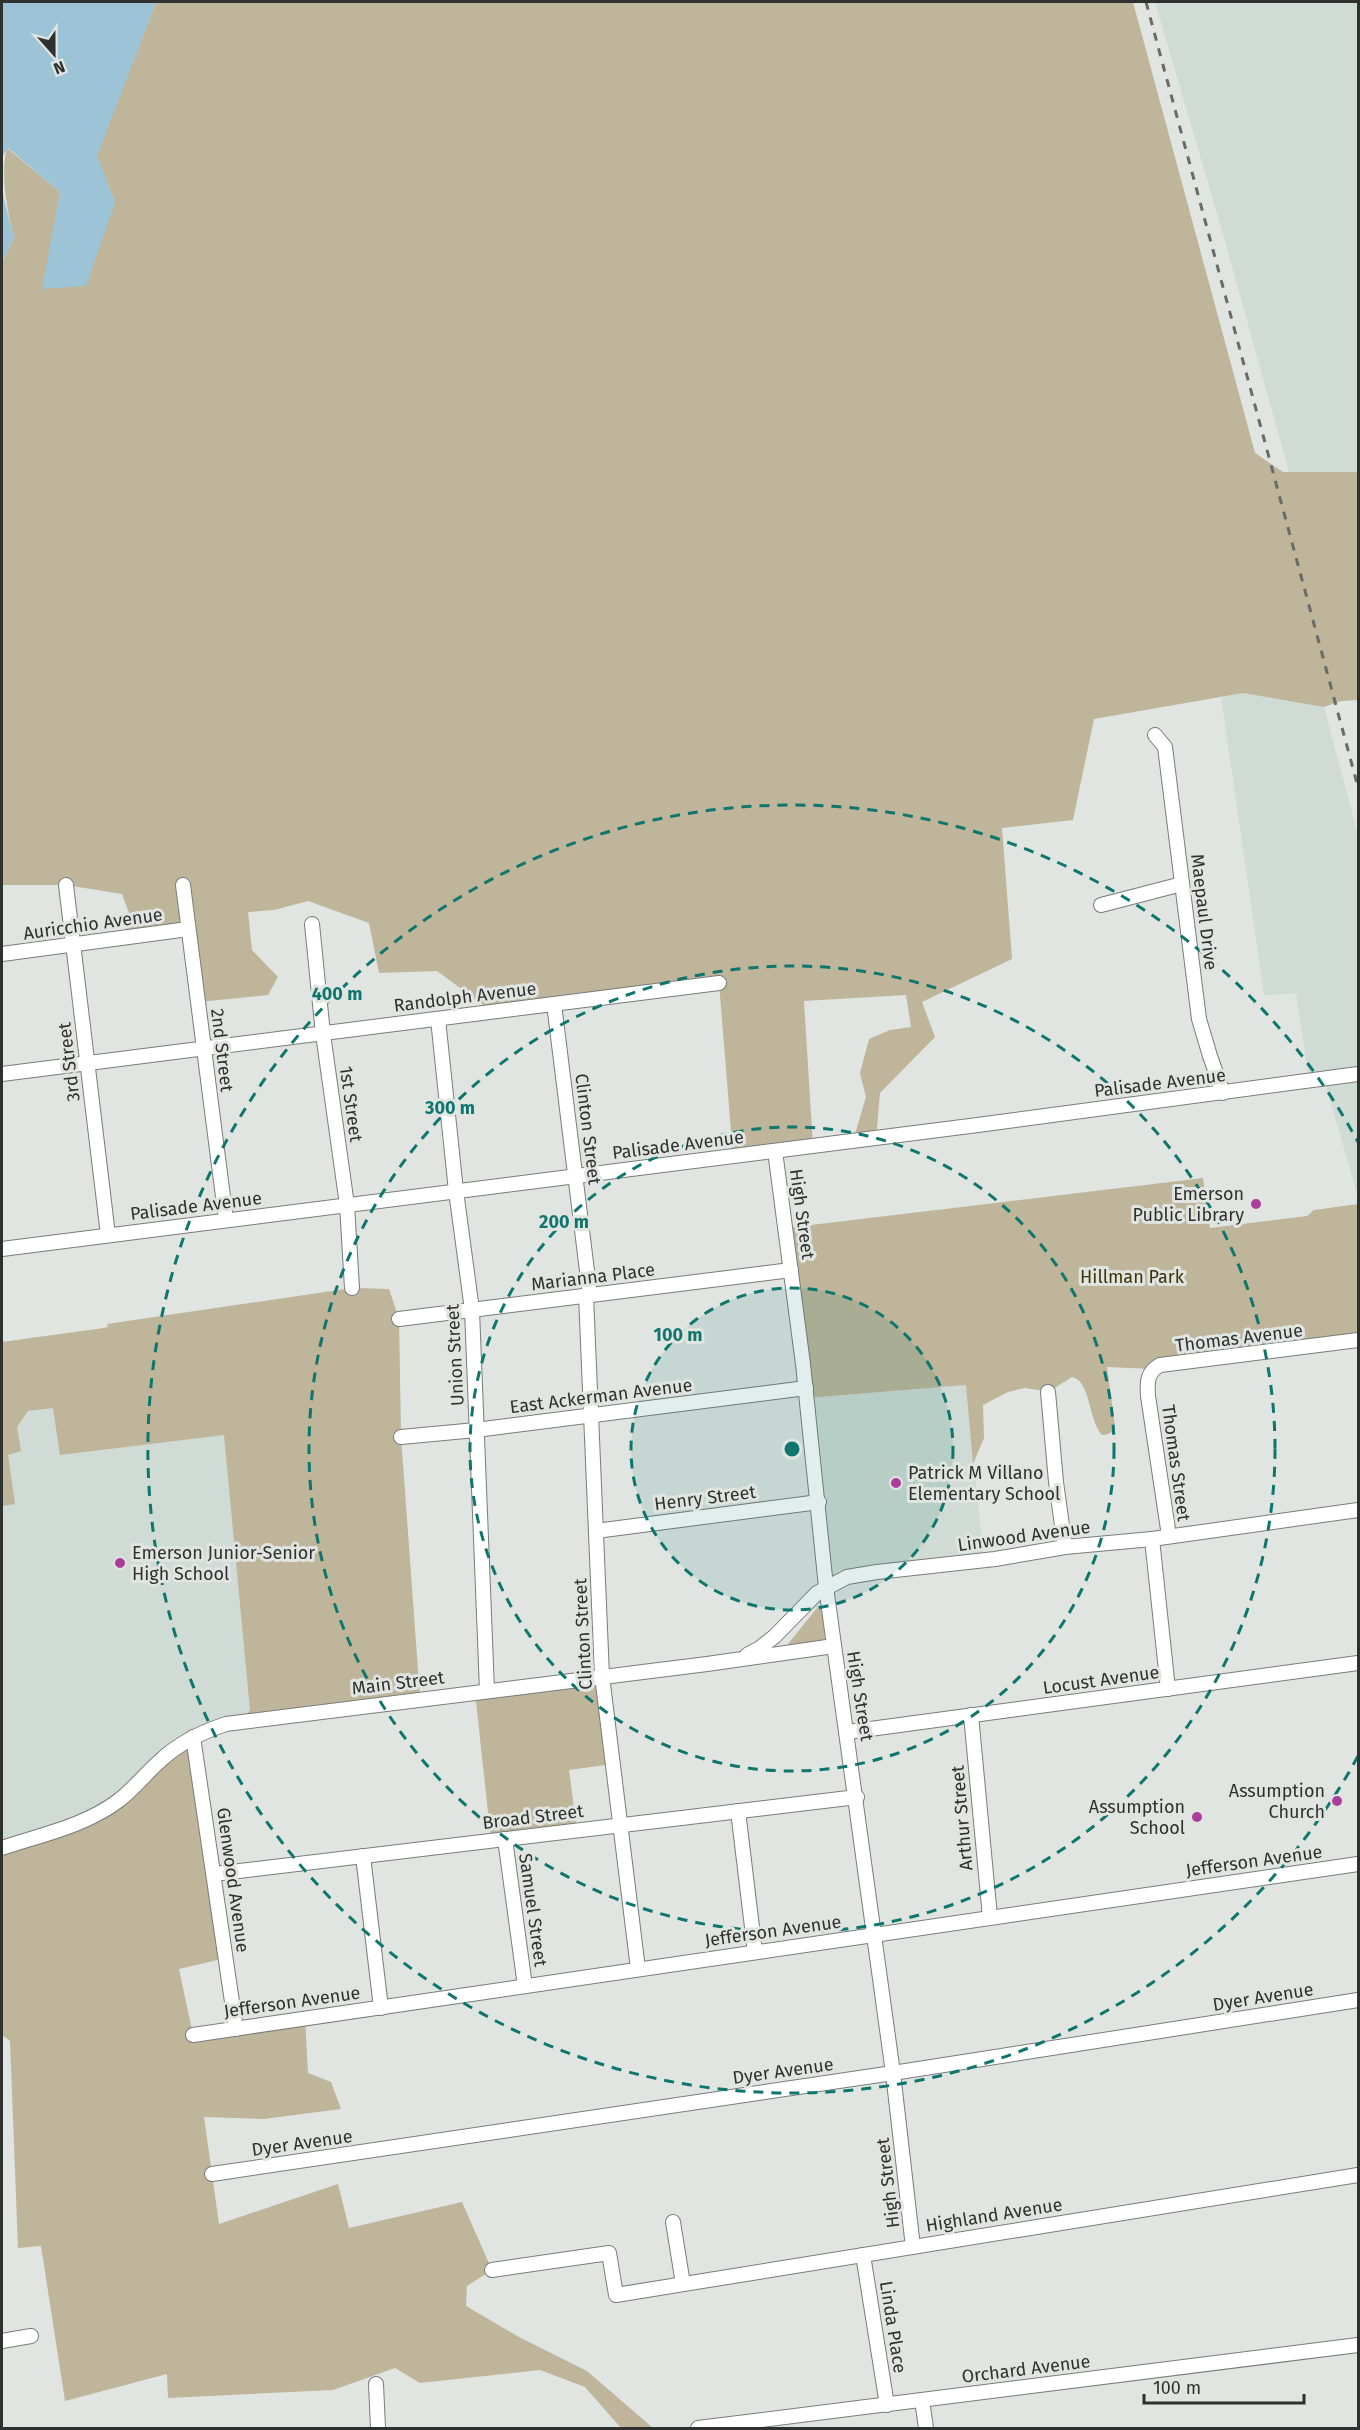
<svg xmlns="http://www.w3.org/2000/svg" width="1360" height="2430" font-family="'Fira Sans',sans-serif">
	<style>
		.built { fill: #cfdbd4 }
		.green { fill: #beb59a }
		.water { fill: #9cc3d6 }
		.lines { fill: none; stroke-linecap: round; stroke-linejoin: round }
		.street-casing { stroke: #787c7a; stroke-width: 16 }
		.street { stroke: #fff; stroke-width: 14 }
		.rail { stroke: #686b69; stroke-width: 3; stroke-dasharray: 8 8; stroke-linecap: butt }
		.ring { fill: none; stroke: #0f766e; stroke-width: 3; stroke-dasharray: 10 8 }
		.poi-dot { fill: #ac3d9a; stroke: #e0e5e2; stroke-width: 2 }
		.labels { text-anchor: middle; stroke-width: 6; stroke-linejoin: round; paint-order: stroke }
		.street-label { font-size: 18px; fill: #2f3130; stroke: #e0e5e2 }
		.poi-label { font-size: 18px; fill: #2f3130; stroke: #e0e5e2; text-anchor: end }
		.park-label { font-size: 18px; fill: #3f3203; stroke: #e0e5e2 }
		.centre { fill: #0f766e; stroke: #e0e5e2; stroke-width: 3 }
		.ring-label { font-size: 18px; text-anchor: middle; font-weight: bold; fill: #0f766e; stroke: #e0e5e2; stroke-width: 6; stroke-linejoin: round; paint-order: stroke }
	</style>
	<rect width="100%" height="100%" fill="#e0e5e2"/>
	<!-- built -->
	<g class="built">
		<path d="M1155,2H1358V472H1289L1223,234Z"/>
		<path d="M1243,693L1324,707L1358,835V1197L1324,1079L1309,1080L1296,993L1264,995L1221,697Z"/>
		<path d="M352,1288L389,1289L399,1319L401,1437L420,1698L210,1729L118,1802L2,1848V1342L104,1328Z"/>
		<path d="M966,1385L984,1560L829,1584L807,1398Z"/>
	</g>
	<!-- green -->
	<g class="green">
		<path d="M156,2H1133L1255,453L1283,472H1358V700L1341,701L1324,707L1243,693L1094,719L1073,820L1002,828L1012,959L922,1002L935,1037L880,1093L876,1138L853,1141L866,1097L860,1073L869,1039L890,1030L911,1027L906,995L804,1001L813,1146L733,1156L719,983L493,1012L437,971L379,973L369,923L308,901L274,910L248,912L252,950L278,977L268,995L198,1002L188,929L117,939L132,921L122,894L66,885H2V262L14,238C7,211 0,173 7,148L60,192L43,289L115,202L96,156Z"/>
		<path d="M1203,1178L1210,1228L1307,1216L1314,1210L1358,1204V1339L1152,1369L1107,1367L1115,1426C1112,1433 1109,1435 1102,1435C1088,1420 1091,1381 1072,1377L1053,1389L1044,1391L1025,1388L1008,1392L983,1405L984,1438L973,1464L966,1385L807,1398L786,1228Z"/>
		<path d="M352,1288L389,1289L399,1319L401,1437L420,1698L242,1720L250,1710L224,1435L60,1455L53,1408L28,1411L17,1427L21,1451L8,1455L15,1504L2,1506V1342L104,1328L108,1327L107,1324Z"/>
		<path d="M817,1608L823,1610L825,1642L788,1646V1644Z"/>
		<path d="M602,1676L613,1764L569,1770L577,1830L491,1840L475,1692Z"/>
		<path d="M193,1737L226,1958L179,1969L193,2035L305,2019L308,2073L331,2082L341,2109L264,2119L204,2117L219,2224L338,2184L349,2228L462,2202L492,2270L467,2286L466,2306L519,2337L587,2371L653,2428H621L585,2387L540,2370L420,2383L395,2368L333,2390L168,2398L167,2374L65,2401L41,2246L18,2248L10,2041L2,2035V1848L84,1820Z"/>
	</g>
	<!-- water -->
	<g class="water">
		<path d="M2,2H156L97,156L115,202L86,286L42,289L60,192L8,148L2,157Z"/>
		<path d="M2,191L14,238L2,262Z"/>
	</g>
	<g class="lines">
		<defs>
			<g id="street">
				<path d="M1155,735L1165,747L1199,1019L1210,1056L1223,1093"/>
				<path d="M66,885L108,1235"/>
				<path d="M183,885L226,1220"/>
				<path d="M1101,905L1182,884"/>
				<path d="M312,924L323,1034L347,1205L352,1288"/>
				<path d="M2,954L188,929"/>
				<path d="M554,1004L590,1295"/>
				<path d="M438,1019L456,1191L472,1310L487,1691"/>
				<path d="M2,1074L719,983"/>
				<path d="M775,1151L803,1364L826,1587L893,2073L913,2247"/>
				<path d="M2,1249L970,1126L1358,1074"/>
				<path d="M586,1295L602,1676L638,1969"/>
				<path d="M399,1319L791,1270"/>
				<path d="M1048,1392L1056,1482L1065,1547"/>
				<path d="M401,1437L476,1430L806,1388"/>
				<path d="M596,1531L819,1502"/>
				<path d="M1169,1536L1148,1396C1147,1382 1147,1372 1160,1365L1358,1340"/>
				<path d="M1152,1539L1168,1689"/>
				<path d="M747,1655L760,1648L775,1636L817,1593L847,1577L877,1572L995,1559L1065,1547L1152,1539L1358,1510"/>
				<path d="M971,1715L990,1917"/>
				<path d="M848,1732L1358,1663"/>
				<path d="M193,1737L236,2029"/>
				<path d="M738,1811L755,1952"/>
				<path d="M505,1839L525,1986"/>
				<path d="M2,1848C40,1835 85,1826 118,1801C134,1789 146,1773 161,1760C180,1742 202,1732 226,1724L707,1664L834,1646"/>
				<path d="M363,1856L381,2008"/>
				<path d="M214,1874L857,1797"/>
				<path d="M193,2035L1358,1864"/>
				<path d="M212,2174L893,2073L1358,2000"/>
				<path d="M673,2222L683,2284"/>
				<path d="M863,2255L887,2405"/>
				<path d="M492,2270L609,2253L616,2295L1358,2175"/>
				<path d="M2,2341L31,2336"/>
				<path d="M376,2384L378,2428"/>
				<path d="M922,2400L926,2428"/>
				<path d="M698,2428L1358,2345"/>
			</g>
		</defs>
		<!-- street casing -->
		<use href="#street" class="street-casing"/>
		<!-- street -->
		<use href="#street" class="street"/>
		<!-- rail -->
		<path class="rail" d="M1146,2L1358,787"/>
	</g>
	<!-- distance rings -->
	<circle cx="792" cy="1449" r="161" fill="#0f766e" fill-opacity=".12"/>
	<g class="ring">
		<circle cx="792" cy="1449" r="161"/>
		<circle cx="792" cy="1449" r="322"/>
		<circle cx="792" cy="1449" r="483"/>
		<path d="M1358 1756A644 644 0 1 1 1358 1142"/>
	</g>
	<!-- markers -->
	<g class="poi-dot">
		<circle cx="1256" cy="1204" r="6"/>
		<circle cx="896" cy="1483" r="6"/>
		<circle cx="120" cy="1563" r="6"/>
		<circle cx="1337" cy="1801" r="6"/>
		<circle cx="1197" cy="1817" r="6"/>
	</g>
	<g class="labels">
		<!-- street labels -->
		<g class="street-label">
			<text transform="translate(1204 912) rotate(83)" y="6">Maepaul Drive</text>
			<text transform="translate(93 924) rotate(-8)" y="6">Auricchio Avenue</text>
			<text transform="translate(465 997) rotate(-7)" y="6">Randolph Avenue</text>
			<text transform="translate(222 1050) rotate(83)" y="6">2nd Street</text>
			<text transform="translate(69 1062) rotate(-97)" y="6">3rd Street</text>
			<text transform="translate(1160 1083) rotate(-7)" y="6">Palisade Avenue</text>
			<text transform="translate(351 1104) rotate(82)" y="6">1st Street</text>
			<text transform="translate(588 1129) rotate(83)" y="6">Clinton Street</text>
			<text transform="translate(678 1145) rotate(-7)" y="6">Palisade Avenue</text>
			<text transform="translate(196 1206) rotate(-7)" y="6">Palisade Avenue</text>
			<text transform="translate(802 1214) rotate(82)" y="6">High Street</text>
			<text transform="translate(593 1277) rotate(-7)" y="6">Marianna Place</text>
			<text transform="translate(1239 1338) rotate(-7)" y="6">Thomas Avenue</text>
			<text transform="translate(455 1355) rotate(-93)" y="6">Union Street</text>
			<text transform="translate(601 1396) rotate(-7)" y="6">East Ackerman Avenue</text>
			<text transform="translate(1176 1463) rotate(82)" y="6">Thomas Street</text>
			<text transform="translate(705 1498) rotate(-7)" y="6">Henry Street</text>
			<text transform="translate(1024 1536) rotate(-8)" y="6">Linwood Avenue</text>
			<text transform="translate(583 1634) rotate(-93)" y="6">Clinton Street</text>
			<text transform="translate(1101 1680) rotate(-8)" y="6">Locust Avenue</text>
			<text transform="translate(398 1683) rotate(-7)" y="6">Main Street</text>
			<text transform="translate(860 1696) rotate(81)" y="6">High Street</text>
			<text transform="translate(533 1817) rotate(-7)" y="6">Broad Street</text>
			<text transform="translate(962 1818) rotate(-95)" y="6">Arthur Street</text>
			<text transform="translate(1254 1861) rotate(-8)" y="6">Jefferson Avenue</text>
			<text transform="translate(233 1880) rotate(82)" y="6">Glenwood Avenue</text>
			<text transform="translate(533 1910) rotate(82)" y="6">Samuel Street</text>
			<text transform="translate(773 1931) rotate(-8)" y="6">Jefferson Avenue</text>
			<text transform="translate(1263 1997) rotate(-9)" y="6">Dyer Avenue</text>
			<text transform="translate(292 2002) rotate(-8)" y="6">Jefferson Avenue</text>
			<text transform="translate(783 2071) rotate(-8)" y="6">Dyer Avenue</text>
			<text transform="translate(302 2143) rotate(-8)" y="6">Dyer Avenue</text>
			<text transform="translate(888 2183) rotate(-97)" y="6">High Street</text>
			<text transform="translate(994 2215) rotate(-9)" y="6">Highland Avenue</text>
			<text transform="translate(893 2327) rotate(81)" y="6">Linda Place</text>
			<text transform="translate(1026 2369) rotate(-7)" y="6">Orchard Avenue</text>
		</g>
		<!-- poi labels -->
		<g class="poi-label">
			<text x="1244" y="1200">Emerson<tspan x="1244" dy="21">Public Library</tspan></text>
			<text x="908" y="1479" text-anchor="start">Patrick M Villano<tspan x="908" dy="21">Elementary School</tspan></text>
			<text x="132" y="1559" text-anchor="start">Emerson Junior-Senior<tspan x="132" dy="21">High School</tspan></text>
			<text x="1325" y="1797">Assumption<tspan x="1325" dy="21">Church</tspan></text>
			<text x="1185" y="1813">Assumption<tspan x="1185" dy="21">School</tspan></text>
		</g>
		<!-- park labels -->
		<g class="park-label">
			<text x="1132" y="1283">Hillman Park</text>
		</g>
	</g>
	<circle cx="792" cy="1449" r="9" class="centre"/>
	<g class="ring-label">
		<text x="337" y="1000">400 m</text>
		<text x="450" y="1114">300 m</text>
		<text x="564" y="1228">200 m</text>
		<text x="678" y="1341">100 m</text>
	</g>
	<!-- border -->
	<rect width="1360" height="2430" fill="none" stroke="#2f3130" stroke-width="6"/>
	<!-- north arrow -->
	<g transform="translate(54 54) rotate(159)" stroke="#e0e5e2" stroke-width="4.5" paint-order="stroke">
	<path d="M0-4.5L10 22L0 15L-10 22Z" fill="#2f3130"/>
	<text y="-9" font-size="16" font-weight="bold" text-anchor="middle" fill="#2f3130">N</text>
	</g>
	<!-- scale -->
	<path d="M1144 2394v9h160v-9" fill="none" stroke="#2f3130" stroke-width="3"/>
	<text x="1153" y="2394" font-size="18" fill="#2f3130" stroke="#e0e5e2" stroke-width="4.5" paint-order="stroke">100 m</text>
</svg>
